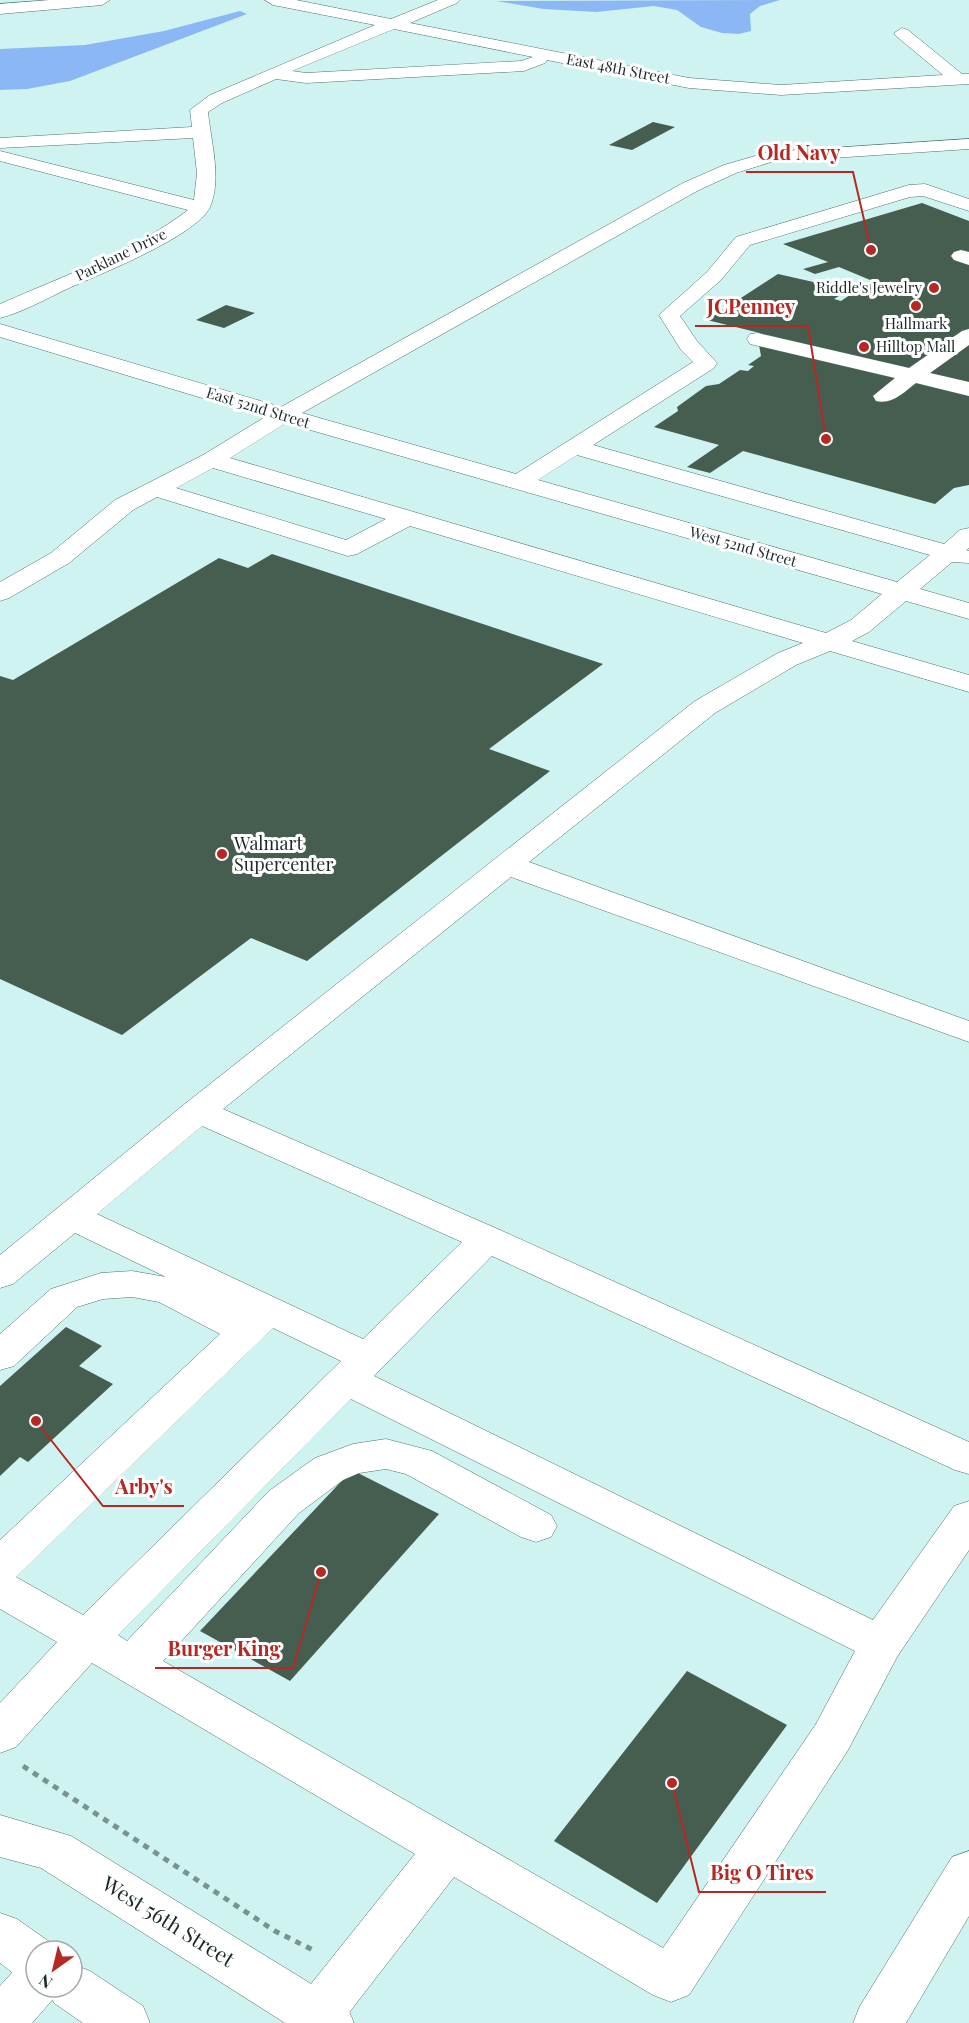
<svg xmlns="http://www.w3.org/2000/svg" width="969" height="2023" font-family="'Playfair Display',serif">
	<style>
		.water { fill: #8bb8f4 }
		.building { fill: #465e4f }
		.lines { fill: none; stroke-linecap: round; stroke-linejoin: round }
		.minor-casing { stroke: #50706e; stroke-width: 1 }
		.major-casing { stroke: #50706e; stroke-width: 1 }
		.path { stroke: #799391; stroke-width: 5; stroke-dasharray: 6 6; stroke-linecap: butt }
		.minor { fill: #fff; fill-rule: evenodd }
		.major { fill: #fff; fill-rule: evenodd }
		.poi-dot { fill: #b72823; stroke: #fff; stroke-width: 2 }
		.labels { text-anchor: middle; stroke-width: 6; stroke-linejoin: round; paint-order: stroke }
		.far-street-label { font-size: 15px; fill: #1b2928; stroke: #fff }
		.far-poi-label { font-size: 15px; fill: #1b2928; stroke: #fff; text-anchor: end }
		.poi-label { font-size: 18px; fill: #1b2928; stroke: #fff; text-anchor: start }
		.near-street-label { font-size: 21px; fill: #1b2928; stroke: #fff }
		.leader { fill: none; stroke: #b72823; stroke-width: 2 }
		.callout-dot { fill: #b72823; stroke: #fff; stroke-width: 2 }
		.callout-label { font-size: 20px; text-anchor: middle; font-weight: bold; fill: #b72823; stroke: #fff; stroke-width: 6; stroke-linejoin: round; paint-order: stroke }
	</style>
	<rect width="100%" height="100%" fill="#cff3f0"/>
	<!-- water -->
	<g class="water">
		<path d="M780,0L760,6L750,14L751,31L739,34L722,33L701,27L677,10L654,6L596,12L544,9L496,1Z"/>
		<path d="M240,11L247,14L70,81L27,89L0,90V49L85,45L164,31Z"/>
	</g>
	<!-- building -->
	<g class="building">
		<path d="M653,122L675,127L632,150L609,145Z"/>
		<path d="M922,203L969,221V485L954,488L935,504L743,451L710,473L687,467L719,445L654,427L678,411L677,407L706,386L719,384L740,370L748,371L754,366L748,365L761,356L758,339L760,333L707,320L778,274L831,286L825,290L842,294L834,299L841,301L866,284L875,282L839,267L815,274L803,269L828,262L783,244Z"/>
		<path d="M226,305L255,313L224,328L196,320Z"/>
		<path d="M272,554L603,664L489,749L550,771L307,961L251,938L122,1035L0,979V676L13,680L219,558L248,568Z"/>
		<path d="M66,1327L102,1346L79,1366L113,1384L28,1462L20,1457L0,1476V1386Z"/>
		<path d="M352,1470L439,1514L290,1681L200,1631Z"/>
		<path d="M687,1671L787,1725L657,1903L554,1841Z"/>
	</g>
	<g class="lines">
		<defs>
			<g id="minor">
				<path d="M50,0H110L102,5L0,14V4Z"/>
				<path d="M265,0H296L391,19L438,0H460L457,3L410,23L689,78L781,85L943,75L896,36L894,33L902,28L908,30L962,74H969V84L781,95L689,88L547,60L545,63L524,71L306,83L276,79L222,103L208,112C211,142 222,179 210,207C197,236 98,275 67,289C46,299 23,312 0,318V304C63,276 133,252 188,210L0,161V151L194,200L197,173L193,138L0,148V138L192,127L190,110L210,95L375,25L273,5ZM394,29L533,57L521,61L306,73L292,71Z"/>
				<path d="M969,139V149L771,162L736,173L697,191L302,413L516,474L693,362L681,350L659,315L707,272L736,237L909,185L925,184L969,199V211L923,196L910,197L750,245L721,280L680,316L697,341L717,363L714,368L593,445L944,544L960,530L969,528V548L966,550L969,551V563L952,562L920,589L969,603V619L906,601L869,632L852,641L969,675V692L830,651L796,665L715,713L529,862L969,1021V1042L511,877L223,1109L500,1230L969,1442V1474L955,1470L492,1256L374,1376L873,1620L954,1506L969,1501V1550L897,1657L848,1750L689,1995L671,2002L653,1995L454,1877L341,2023H295L292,2015L299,1999L415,1854L92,1663L16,1747L0,1753V1703L57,1642L0,1609V1540L220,1334L159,1302L132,1297L103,1299L77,1307L14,1366L0,1370V1334L51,1289L101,1273L132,1271L166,1277L75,1233L13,1284L0,1288V1255L186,1103L695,701L778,653L803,643L410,526L357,554L348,556L157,497L133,510L69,563L9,598L0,601V582L51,553L115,500L203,455L265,417L0,337V324L281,407L683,183L724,165L769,152ZM286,423L882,594L851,620L826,633L230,458ZM577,455L930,555L897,582L538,480ZM213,468L386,519L346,540L176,488ZM202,1126L462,1242L363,1339L97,1214ZM273,1328L341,1361L83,1615L16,1577ZM351,1399L855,1651L816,1724L663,1948L163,1661L299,1513L343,1480L359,1473L386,1469L406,1474L521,1537L536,1542L551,1537L557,1526L551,1515L432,1451L386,1439L353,1444L315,1458L269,1491L127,1641L118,1635Z"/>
				<path d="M961,250L969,252V265L954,260L951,256L954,252Z"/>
				<path d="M969,329V345L930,373L969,382V396L916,383C904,392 892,405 876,401L873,396L895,378L750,344L747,339L750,334L758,333L909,368L962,331Z"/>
				<path d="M36,1959V1987H59L54,1998L32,2023H0V1986L18,1966Z"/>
			</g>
			<g id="major">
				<path d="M0,1815L71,1836L347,2006L354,2023H285L41,1868L0,1857Z"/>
				<path d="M969,1851V1916L906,2023H853L860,2006L952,1857Z"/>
				<path d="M0,1913L17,1919L54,1945L56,1951H36V1983L18,1977L0,1963Z"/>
				<path d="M72,1964L90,1971L143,2006L150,2023H83L54,2003L47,1987H72Z"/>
			</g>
		</defs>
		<!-- minor casing -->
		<use href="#minor" class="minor-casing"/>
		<!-- major casing -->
		<use href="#major" class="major-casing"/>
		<!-- path -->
		<path class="path" d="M23,1766L275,1931L313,1950"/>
		<!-- minor -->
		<use href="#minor" class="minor"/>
		<!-- major -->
		<use href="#major" class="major"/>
	</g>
	<!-- markers -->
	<g class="poi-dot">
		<circle cx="934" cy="288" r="6"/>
		<circle cx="916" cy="306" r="6"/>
		<circle cx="864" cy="347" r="6"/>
		<circle cx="222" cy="854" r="6"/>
	</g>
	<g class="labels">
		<!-- far-street labels -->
		<g class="far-street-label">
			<text transform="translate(618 69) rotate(11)" y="5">East 48th Street</text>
			<text transform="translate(121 255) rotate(-26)" y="5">Parklane Drive</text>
			<text transform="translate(258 408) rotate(17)" y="5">East 52nd Street</text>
			<text transform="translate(743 547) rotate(16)" y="5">West 52nd Street</text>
		</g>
		<!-- far-poi labels -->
		<g class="far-poi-label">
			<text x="922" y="293">Riddle's Jewelry</text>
			<text x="916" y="329" text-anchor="middle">Hallmark</text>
			<text x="876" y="352" text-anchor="start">Hilltop Mall</text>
		</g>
		<!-- poi labels -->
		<g class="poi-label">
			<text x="234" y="850">Walmart<tspan x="234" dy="21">Supercenter</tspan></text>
		</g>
		<!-- near-street labels -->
		<g class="near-street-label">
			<text transform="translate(168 1922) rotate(32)" y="7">West 56th Street</text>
		</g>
	</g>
	<!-- callouts -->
	<path class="leader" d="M871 250L853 172H746M826 439L808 326H695M36 1421L103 1506H184M321 1572L293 1668H155M672 1783L699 1892H826"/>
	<g class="callout-dot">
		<circle cx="871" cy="250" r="6"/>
		<circle cx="826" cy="439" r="6"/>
		<circle cx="36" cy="1421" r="6"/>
		<circle cx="321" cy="1572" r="6"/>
		<circle cx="672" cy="1783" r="6"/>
	</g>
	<g class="callout-label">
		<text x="799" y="160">Old Navy</text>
		<text x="751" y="314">JCPenney</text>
		<text x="144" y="1494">Arby's</text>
		<text x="224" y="1656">Burger King</text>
		<text x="762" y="1880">Big O Tires</text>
	</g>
	<!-- north arrow -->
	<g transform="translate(54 1969) rotate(214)"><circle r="28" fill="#ffffff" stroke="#a4a9a9" stroke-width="1.5"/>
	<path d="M0-4.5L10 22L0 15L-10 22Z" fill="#b72823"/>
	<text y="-9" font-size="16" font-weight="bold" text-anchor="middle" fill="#1b2928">N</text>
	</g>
</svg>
